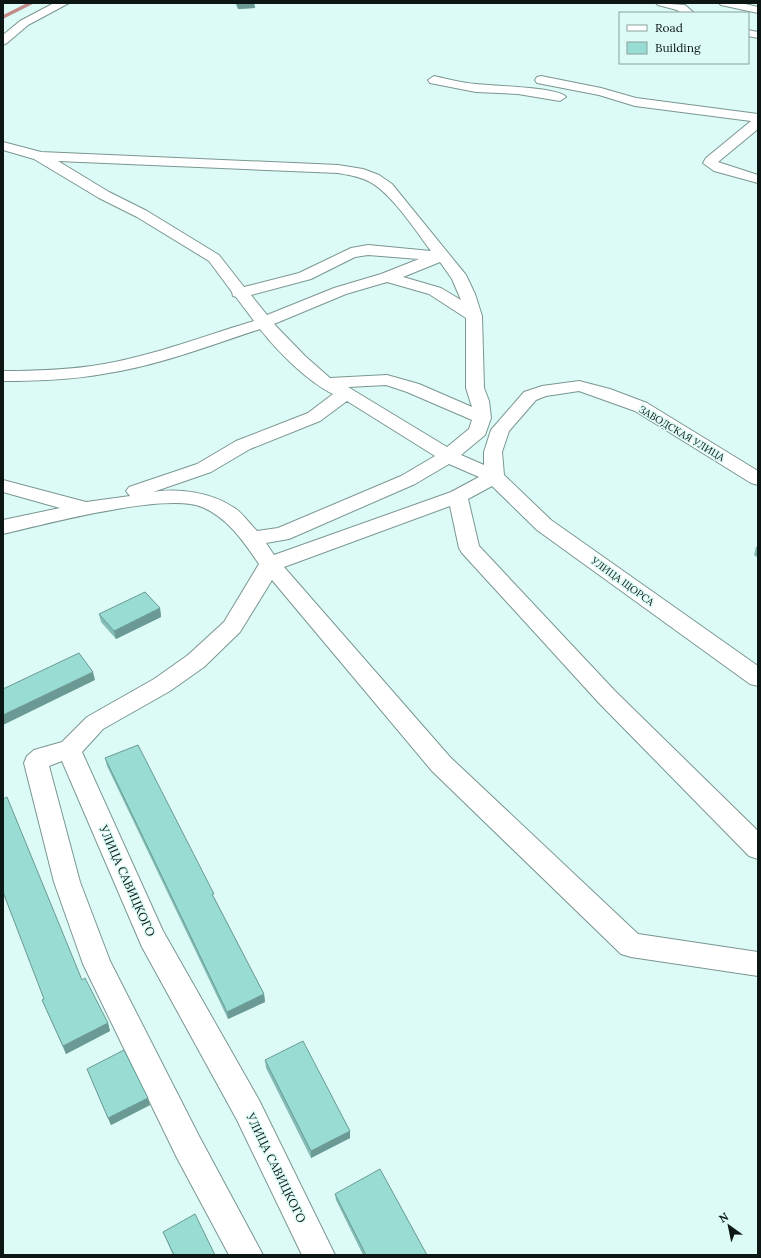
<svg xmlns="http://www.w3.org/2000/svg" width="761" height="1258" font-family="Lora,serif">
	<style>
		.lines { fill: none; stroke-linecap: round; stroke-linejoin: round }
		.stream { stroke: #c48b89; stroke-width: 3.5 }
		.minor-casing { stroke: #7a9692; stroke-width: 2 }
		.major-casing { stroke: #7a9692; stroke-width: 2 }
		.minor { fill: #fff; fill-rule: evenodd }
		.major { fill: #fff; fill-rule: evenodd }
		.wall { fill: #84bdb5 }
		.shaded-wall { fill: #6b9a94 }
		.building { fill: #99dcd3; stroke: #6b9a94 }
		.labels { text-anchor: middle; stroke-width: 3; stroke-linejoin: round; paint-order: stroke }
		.street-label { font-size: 10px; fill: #0c1715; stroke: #dcfbf6 }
		.near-street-label { font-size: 12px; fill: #0c1715; stroke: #dcfbf6 }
	</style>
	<rect width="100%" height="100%" fill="#dcfbf6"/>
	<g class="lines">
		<!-- stream -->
		<path class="stream" d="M3,17L31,3"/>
		<defs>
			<g id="minor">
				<path d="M54,3H69L28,25L7,43L3,45V35L20,21Z"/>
				<path d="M656,3L685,5L694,13H681L677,10L658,5Z"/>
				<path d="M748,30L758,32V38L748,36Z"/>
				<path d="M434,76C448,79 462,83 476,84C491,86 559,87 566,97L560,101L518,94L476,92L430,83L428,80Z"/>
				<path d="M541,76L601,88L636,98L758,114V129L718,162L758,175V183L714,171L703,163L706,158L751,121L635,106L599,95L537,83L535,80L537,77Z"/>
				<path d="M3,142L41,152L338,165L363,169L379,175L392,184L466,275L475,294L482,316L484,388L489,401L491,418L485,435L461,455L484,465V452L491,430L524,392L542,386L579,381L610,389L647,403L758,471V485L751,483L635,411L579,391L546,396L536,400L509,431L502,452L504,475L551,520L758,666V686L750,684L537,530L492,486L468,499L479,546L615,691L758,831V859L749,856L599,703L462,553L459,548L450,506L284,567L450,757L638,934L758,952V976L631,957L621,954L432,771L272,580L240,632L204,667L170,691L103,729L82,752L163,931L259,1100L335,1255H302L237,1120L142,947L62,761L49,766L80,882L110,961L199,1136L263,1255H229L177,1158L83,964L54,882L24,763L27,756L34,750L62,742L87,717L154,679L188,655L224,622L259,564C244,542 228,518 202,507C166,492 45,524 3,534V520L60,508L3,492V480L86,502L130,496L126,491L129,487L197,464L236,441L308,413L333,394C307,381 278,352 260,329C209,346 157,366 103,374C69,380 37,381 3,381V371C37,371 70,370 104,364C155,355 204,336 254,321L236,297L233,296L232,292L209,261L137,217L99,198L34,159L3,150ZM58,161L338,173C348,175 358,176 368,181C390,191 416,231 431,251L368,245L351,248L299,273L244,287L219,255L147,211L109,192ZM368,255L419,259L381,274L334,288L267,315L251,295L311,279L355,257ZM440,262L452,279L461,300L441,288L403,277ZM387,282L429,294L466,318V388L472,407L419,384L387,375L330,378L305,356L274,324L346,294ZM386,385L407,392L472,420L469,429L447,447L348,387ZM347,401L435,456L401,476L278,528L257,531C249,523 242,512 233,507C210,492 179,488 153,492L211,472L250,449L320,421ZM449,464L479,477L451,492L274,555L266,543L289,539L415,484Z"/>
			</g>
			<path id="major" d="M719,3H741L758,7V13L721,5Z"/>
		</defs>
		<!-- minor casing -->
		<use href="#minor" class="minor-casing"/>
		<!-- major casing -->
		<use href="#major" class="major-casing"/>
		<!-- minor -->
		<use href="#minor" class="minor"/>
		<!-- major -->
		<use href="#major" class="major"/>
	</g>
	<!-- wall -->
	<g class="wall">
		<path d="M235,3H254L255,8L238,9Z"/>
		<path d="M758,546V558L754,555L756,547Z"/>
		<path d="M160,608L161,617L116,639L101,622L99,614Z"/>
		<path d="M105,758L215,899L264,994L265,1002L228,1019L107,766Z"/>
		<path d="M82,980L108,1023L110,1031L66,1054L42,1000Z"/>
		<path d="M265,1060L350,1131V1138L311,1158L266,1068Z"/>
		<path d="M87,1069L150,1105L111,1125Z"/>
		<path d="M335,1194L427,1255H363L336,1200Z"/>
		<path d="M163,1232L215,1255H173Z"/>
	</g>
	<!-- shaded-wall -->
	<g class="shaded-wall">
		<path d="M247,3H254L255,8L238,9L237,4Z"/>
		<path d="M160,608L161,617L116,639L114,631Z"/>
		<path d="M93,672L95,680L3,725V715Z"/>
		<path d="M264,994L265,1002L228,1019L227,1012Z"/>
		<path d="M108,1023L110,1031L66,1054L63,1046Z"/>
		<path d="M148,1098L150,1105L111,1125L108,1118Z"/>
		<path d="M350,1131V1138L311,1158V1151Z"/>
	</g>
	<!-- building -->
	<g class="building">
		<path d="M145,592L160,608L114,631L99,614Z"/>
		<path d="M79,653L93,672L3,715V689Z"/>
		<path d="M138,745L214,894H212L264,994L227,1012L105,758Z"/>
		<path d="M7,797L82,980L85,978L108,1023L63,1046L42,1000L44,999L3,892V799Z"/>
		<path d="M303,1041L350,1131L311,1151L265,1060Z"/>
		<path d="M124,1050L148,1098L108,1118L87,1069Z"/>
		<path d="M380,1169L427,1255H366L335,1194Z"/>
		<path d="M195,1214L215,1255H174L163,1232Z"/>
	</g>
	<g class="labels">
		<!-- street labels -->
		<g class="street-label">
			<text transform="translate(682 433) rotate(31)" y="4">ЗАВОДСКАЯ УЛИЦА</text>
			<text transform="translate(623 581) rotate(36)" y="4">УЛИЦА ЩОРСА</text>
		</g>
		<!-- near-street labels -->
		<g class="near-street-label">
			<text transform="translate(127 881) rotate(66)" y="4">УЛИЦА САВИЦКОГО</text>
			<text transform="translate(276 1168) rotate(64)" y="4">УЛИЦА САВИЦКОГО</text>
		</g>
	</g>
	<!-- border -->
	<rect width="761" height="1258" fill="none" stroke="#0c1715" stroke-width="8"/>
	<!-- legend -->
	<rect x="619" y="12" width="130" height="52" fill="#dcfbf6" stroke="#89a09c"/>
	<rect x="627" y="25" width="20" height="6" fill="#ffffff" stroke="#89a09c"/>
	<text x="655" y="32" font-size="12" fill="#0c1715">Road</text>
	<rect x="627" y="42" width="20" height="12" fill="#99dcd3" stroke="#89a09c"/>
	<text x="655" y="52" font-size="12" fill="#0c1715">Building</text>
	<!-- north arrow -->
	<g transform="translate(729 1226) rotate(327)" stroke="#dcfbf6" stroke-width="3" paint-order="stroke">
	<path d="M0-3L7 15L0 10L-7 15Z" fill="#0c1715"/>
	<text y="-6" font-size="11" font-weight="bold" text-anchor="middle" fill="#0c1715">N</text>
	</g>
</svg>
